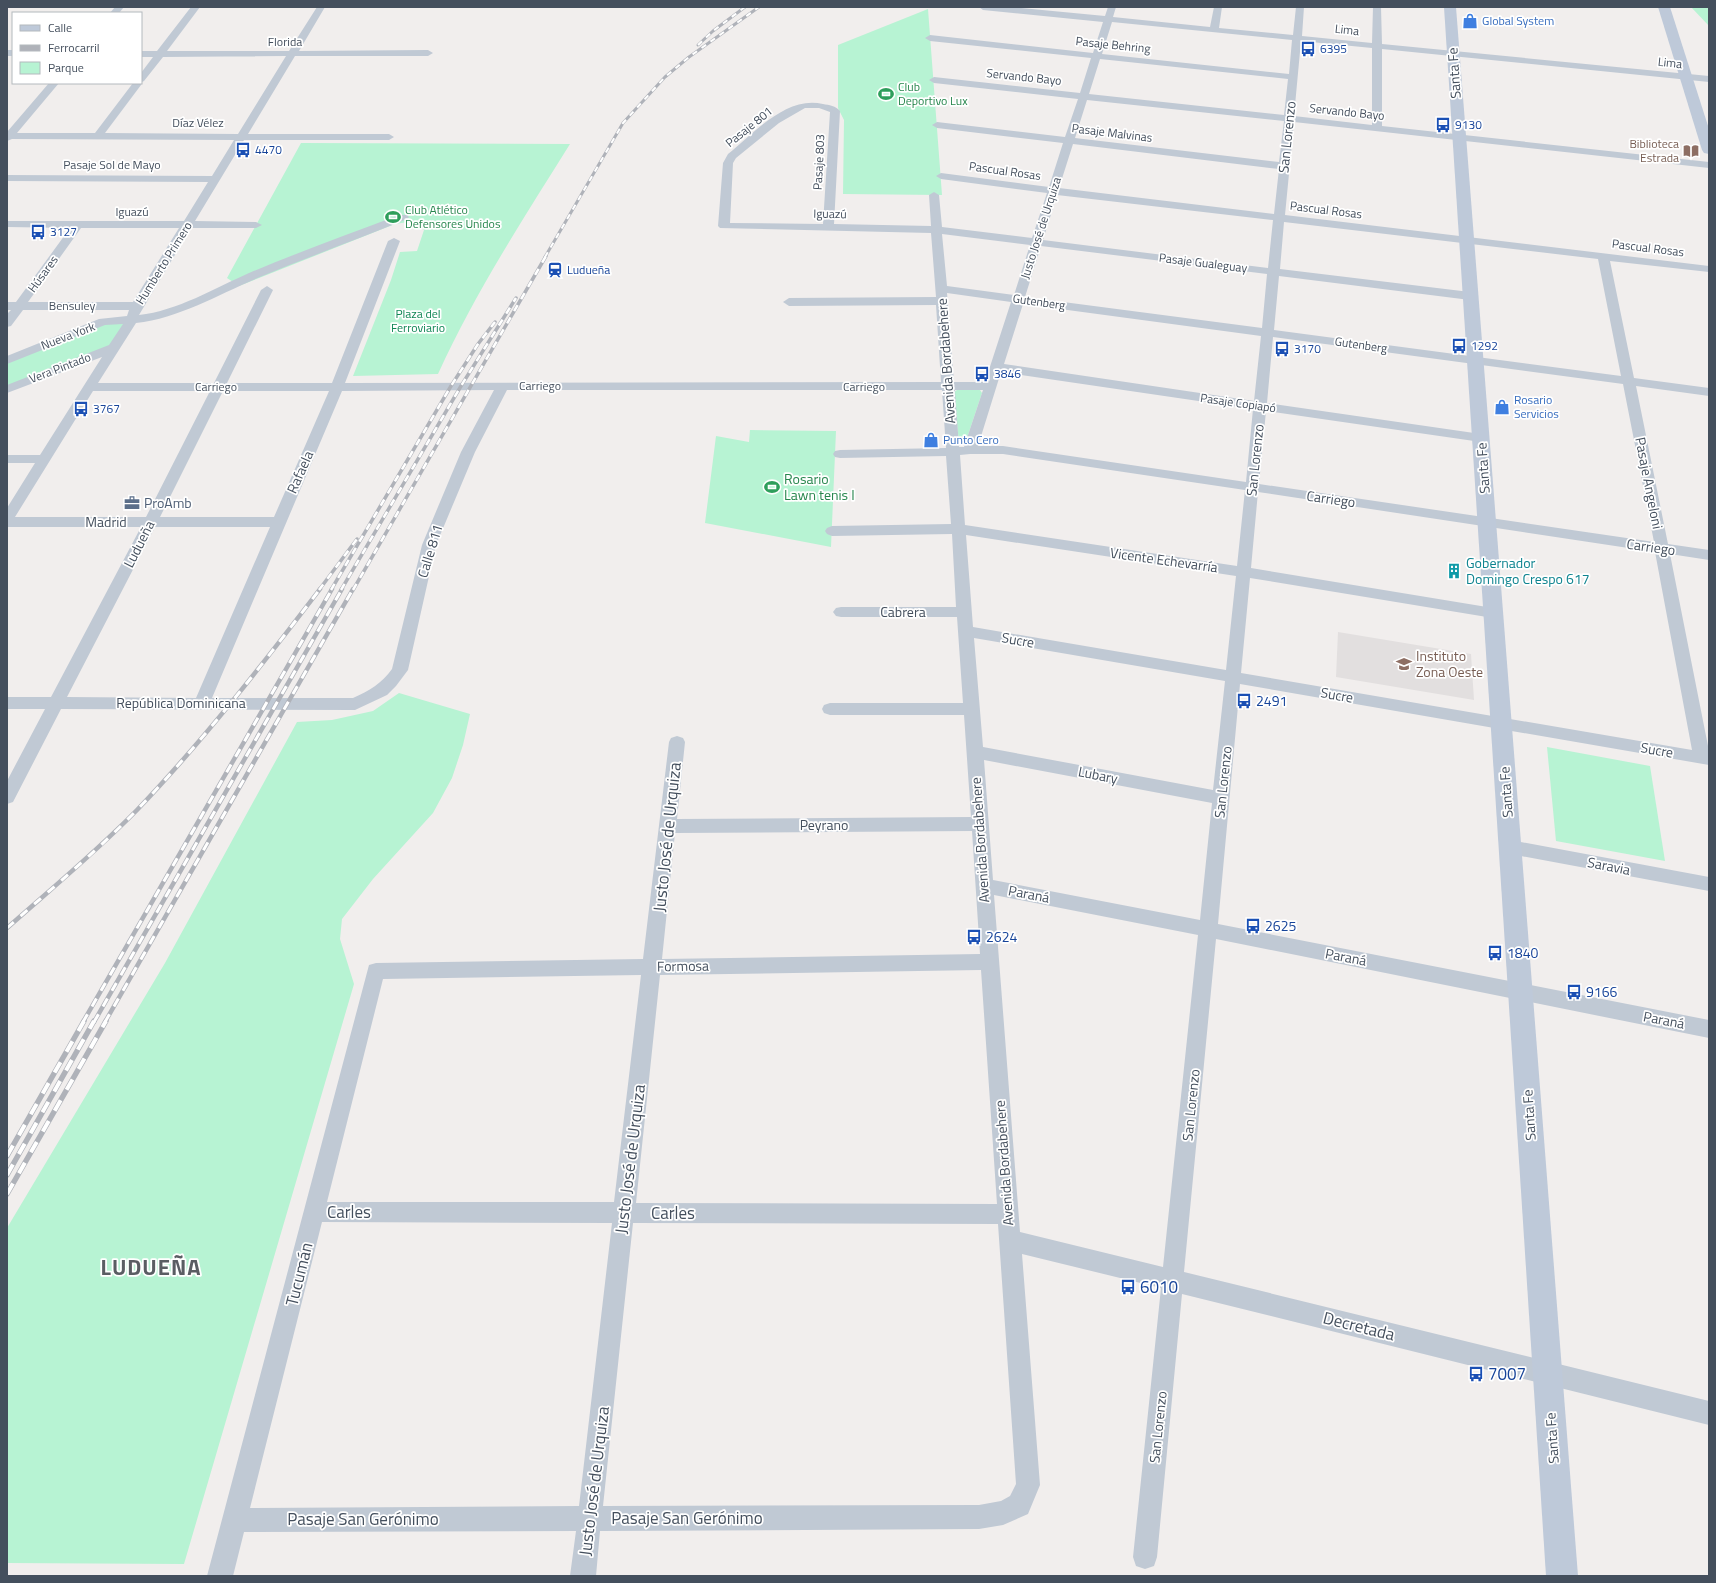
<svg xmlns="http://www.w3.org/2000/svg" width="1716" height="1583" font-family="'Titillium Web',sans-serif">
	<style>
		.education { fill: #e2dfdf }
		.green { fill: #b7f3d3 }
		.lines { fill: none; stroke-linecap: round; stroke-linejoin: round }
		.minor { fill: #c0c9d4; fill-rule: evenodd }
		.secondary { fill: #bec9d9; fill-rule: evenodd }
		.rail-far3-casing { stroke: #afb2b9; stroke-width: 3 }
		.rail-far2-casing { stroke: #afb2b9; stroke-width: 3.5 }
		.rail-far1-casing { stroke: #afb2b9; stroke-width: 4.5 }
		.rail-casing { stroke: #afb2b9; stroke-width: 5.5 }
		.rail-far3 { stroke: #fff; stroke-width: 2; stroke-dasharray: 5.5; stroke-linecap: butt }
		.rail-far2 { stroke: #fff; stroke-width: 2.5; stroke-dasharray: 7; stroke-linecap: butt }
		.rail-far1 { stroke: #fff; stroke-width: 3; stroke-dasharray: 9; stroke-linecap: butt }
		.rail { stroke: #fff; stroke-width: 4; stroke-dasharray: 12; stroke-linecap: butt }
		.labels { text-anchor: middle; stroke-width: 3.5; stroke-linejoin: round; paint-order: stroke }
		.far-shop-label { font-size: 12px; fill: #366cbe; stroke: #fff; text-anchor: start }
		.far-street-label { font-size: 12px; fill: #444f5d; stroke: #fff }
		.far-transit-label { font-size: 12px; fill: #164399; stroke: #fff; text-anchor: start }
		.far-leisure-label { font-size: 12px; fill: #27864d; stroke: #fff; text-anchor: start }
		.far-education-label { font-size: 12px; fill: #785e54; stroke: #fff; text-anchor: end }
		.far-park-label { font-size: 12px; fill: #0e8554; stroke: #fff }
		.street-label { font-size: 14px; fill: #444f5d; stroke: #fff }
		.leisure-label { font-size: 14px; fill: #27864d; stroke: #fff; text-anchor: start }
		.service-label { font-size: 14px; fill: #4e5e75; stroke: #fff; text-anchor: start }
		.culture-label { font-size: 14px; fill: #0d838f; stroke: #fff; text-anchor: start }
		.education-label { font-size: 14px; fill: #785e54; stroke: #fff; text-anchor: start }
		.transit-label { font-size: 14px; fill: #164399; stroke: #fff; text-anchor: start }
		.near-street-label { font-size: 17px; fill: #444f5d; stroke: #fff }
		.near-transit-label { font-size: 17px; fill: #164399; stroke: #fff; text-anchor: start }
		.near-district-label { font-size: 22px; font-weight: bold; letter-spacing: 1px; fill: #5a5d63; stroke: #fff }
	</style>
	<rect width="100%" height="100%" fill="#f1eeed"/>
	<!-- education -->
	<path class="education" d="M1338,632L1471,654L1474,700L1336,677Z"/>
	<!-- green -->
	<g class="green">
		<path d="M1691,7L1709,8V26Z"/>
		<path d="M928,9L942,195L843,194L844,120L838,108V45Z"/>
		<path d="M301,143L570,144C523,219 475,293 438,374L353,376L391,280L400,252L417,251L424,230L420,224L408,222L395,224L239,286L227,278Z"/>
		<path d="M131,320L113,348L7,389V360L103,322Z"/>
		<path d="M957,390H980L982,393L966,441L962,444L959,443L954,392Z"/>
		<path d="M750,430L836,431L831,547L705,523L716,436L749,442Z"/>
		<path d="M399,693L470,714L463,745L452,778L433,813L373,879L342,919L340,939L354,984L184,1564L7,1563V1228L165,963L297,722L332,720L373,711Z"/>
		<path d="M1547,747L1650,766L1665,861L1556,841Z"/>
	</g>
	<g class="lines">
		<!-- minor -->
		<g class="minor">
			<path d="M115,7H124L119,13H110Z"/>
			<path d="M191,7H200L167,51H289L317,7H325L299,51L428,50L433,53L428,56H295L248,134H389L394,137L389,140H244L195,221L256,222L262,225L256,228H191L139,315C177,311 215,288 249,273C299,252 349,234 399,215H407L409,217L407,219C358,239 309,257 260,277C219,294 180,318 136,323L98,383H214L261,290L267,286L273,290L227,383H332L388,241L394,238L400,241L345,383L941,382L936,305L789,306L783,302L789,298L936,297L931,233L720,228L718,226L723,163L728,154C754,133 787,95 823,104C829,105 836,106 840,111L834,224L931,226L929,195L934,192L939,195L942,227L1032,238L1047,193L941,179L936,176L941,173L1049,187L1063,143L937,128L932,125L937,122L1065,137L1078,99L934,83L929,80L934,77L1080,93L1091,58L930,41L925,38L930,35L1093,53L1103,22L983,10L979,7H1010L1105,16L1108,7H1116L1113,17L1210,27L1214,7H1222L1219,28L1293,35L1296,7H1304L1302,36L1372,43L1373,7H1381L1382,44L1709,76V82L1382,49V126L1709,162V168L1294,122L1285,215L1709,266V272L1610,261L1634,378L1709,388V396L1636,386L1668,544L1709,550V560L1670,554L1709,751V765L1240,684L1218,924L1709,1020V1038L1216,939L1184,1272L1709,1401V1425L1182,1294L1157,1557L1154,1566L1145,1569L1136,1566L1133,1557L1161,1288L1022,1254L1040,1485L1028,1514L1003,1525L979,1529L600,1531L596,1576H570L576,1531L244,1532L233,1576H207L369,965L376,963L643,959L669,742L671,738L677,736L683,738L685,742L677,819L971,817L964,715H830L824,713L822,709L824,705L830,703H963L957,617H841L836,616L833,612L836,608L841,607H956L952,534L832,536L827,534L825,531L827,528L832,526L951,524L946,456L840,458L835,457L833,454L835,451L840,450L946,448L942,390H507L475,452L436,545L408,670L396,686L387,695L355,710L61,709L13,802L7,804V781L45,709H7V697H51L141,527H7V508L35,463H7V455H40L102,357L7,393V385L109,345L123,324L105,325L7,364V356L99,319L127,316L129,310H23L11,326L7,327V314L11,310H7V302H16L70,228L7,227V221H184L208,182L7,181V175L212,176L234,140L12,139L7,141V132L49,83H59L17,133H95L133,83H141V73L153,57H141V51H157ZM1112,22L1292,40L1289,74L1102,54ZM1301,41L1372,48V125L1294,116ZM286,56L238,134L105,133L141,85L142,82L144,81L163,57ZM1100,59L1288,79L1284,115L1089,94ZM1087,100L1284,121L1279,162L1075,138ZM805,108H819L830,112L823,224L730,223L733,163L736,158L779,123ZM1073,144L1279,169L1274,214L1059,188ZM1057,195L1273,220L1268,268L1043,240ZM1284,222L1598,259L1621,376L1274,330L1279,276L1470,300L1476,296L1470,292L1280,269ZM81,228H179L133,302H28ZM942,234L1030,245L1014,295L947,286ZM1041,246L1267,274L1262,328L1025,297ZM947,293L1011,302L985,382H954ZM1023,304L1261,336L1254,401L1004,364ZM1273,337L1623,384L1654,542L1259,484L1266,411L1481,442L1486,441L1488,438L1486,435L1481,434L1267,403ZM1001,372L1253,409L1246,482L1003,446H978ZM494,390L461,452L422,545L392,669C382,683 369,691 353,698H212L342,391ZM955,390H983L964,447H959ZM93,391H210L146,517H15ZM223,391H329L274,517H160ZM970,454H1003L1245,490L1237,566L965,525L960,455ZM1258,492L1655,552L1692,750L1241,673L1250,578L1493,618L1498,617L1501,613L1498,609L1493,608L1251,568ZM155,527H270L196,698L67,697ZM966,535L1236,576L1226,670L973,627ZM974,638L1225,681L1213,790L983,747ZM984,760L1212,803L1200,920L993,880ZM972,831L980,954L662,959L675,833ZM994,895L1198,935L1163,1267L1020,1232ZM981,970L997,1204L636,1203L660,975ZM641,975L614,1202H327L383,979ZM322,1222L612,1223L579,1506L250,1508ZM633,1223L998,1224L1016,1484L1010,1496L1001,1501L979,1505L603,1506Z"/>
			<rect x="7" y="50" width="6" height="6"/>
			<path d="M1510,840L1709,877V891L1510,854L1504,852L1501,847L1504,842Z"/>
		</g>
		<!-- secondary -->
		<g class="secondary">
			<path d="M1444,7H1456L1578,1576H1546Z"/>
			<path d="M1658,7H1670L1709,129V154L1704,153L1702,150Z"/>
		</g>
		<defs>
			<g id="rail-far3">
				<path d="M698,45L713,31L745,7"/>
				<path d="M545,257L623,123L665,77L689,57L759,7"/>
			</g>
			<g id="rail-far2">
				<path d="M319,590L357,539"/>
				<path d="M331,590L451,386L478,344L495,322"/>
				<path d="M341,590L461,386L516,298"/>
				<path d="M353,590L546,256"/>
			</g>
			<g id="rail-far1">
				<path d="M7,928C51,889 96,852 137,810C203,741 262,665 320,589"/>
				<path d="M83,1022L332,589"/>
				<path d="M94,1022L342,589"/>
				<path d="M105,1022L353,589"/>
			</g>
			<g id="rail">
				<path d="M7,1156L84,1021"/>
				<path d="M7,1175L94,1021"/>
				<path d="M7,1194L106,1021"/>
			</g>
		</defs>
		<!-- rail-far3 casing -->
		<use href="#rail-far3" class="rail-far3-casing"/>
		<!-- rail-far2 casing -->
		<use href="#rail-far2" class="rail-far2-casing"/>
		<!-- rail-far1 casing -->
		<use href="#rail-far1" class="rail-far1-casing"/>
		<!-- rail casing -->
		<use href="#rail" class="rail-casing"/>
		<!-- rail-far3 -->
		<use href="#rail-far3" class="rail-far3"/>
		<!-- rail-far2 -->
		<use href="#rail-far2" class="rail-far2"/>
		<!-- rail-far1 -->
		<use href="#rail-far1" class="rail-far1"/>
		<!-- rail -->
		<use href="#rail" class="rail"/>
	</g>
	<!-- icons -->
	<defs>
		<symbol id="shop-bare" viewBox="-9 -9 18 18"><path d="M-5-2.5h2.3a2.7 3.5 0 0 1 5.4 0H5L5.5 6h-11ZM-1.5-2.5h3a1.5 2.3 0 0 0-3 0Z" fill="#3f7fe0" stroke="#fff" stroke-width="2.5" paint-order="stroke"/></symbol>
		<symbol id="bus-bare" viewBox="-9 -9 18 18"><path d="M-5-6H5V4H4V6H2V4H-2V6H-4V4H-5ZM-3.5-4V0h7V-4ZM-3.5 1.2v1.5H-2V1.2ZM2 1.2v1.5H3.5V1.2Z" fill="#1a4fb4" stroke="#fff" stroke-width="2.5" paint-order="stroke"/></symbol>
		<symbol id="stadium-bare" viewBox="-9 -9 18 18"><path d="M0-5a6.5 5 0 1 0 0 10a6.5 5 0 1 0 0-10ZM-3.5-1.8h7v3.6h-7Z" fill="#2e9e5b" stroke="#fff" stroke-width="2.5" paint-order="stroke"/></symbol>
		<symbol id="library-bare" viewBox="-9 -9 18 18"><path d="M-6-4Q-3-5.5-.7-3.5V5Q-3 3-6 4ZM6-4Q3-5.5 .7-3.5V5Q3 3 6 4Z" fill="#8d6e63" stroke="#fff" stroke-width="2.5" paint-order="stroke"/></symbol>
		<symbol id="station-bare" viewBox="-9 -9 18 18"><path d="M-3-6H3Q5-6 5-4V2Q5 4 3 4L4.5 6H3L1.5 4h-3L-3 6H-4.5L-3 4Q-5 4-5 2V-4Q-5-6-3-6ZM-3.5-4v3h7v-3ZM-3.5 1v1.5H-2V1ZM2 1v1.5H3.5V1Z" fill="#1a4fb4" stroke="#fff" stroke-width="2.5" paint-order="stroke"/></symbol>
		<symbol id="office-bare" viewBox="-9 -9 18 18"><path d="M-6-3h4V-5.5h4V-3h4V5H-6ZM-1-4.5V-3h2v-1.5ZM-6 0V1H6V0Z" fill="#5c6f8a" stroke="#fff" stroke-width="2.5" paint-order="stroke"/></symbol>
		<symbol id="building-bare" viewBox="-9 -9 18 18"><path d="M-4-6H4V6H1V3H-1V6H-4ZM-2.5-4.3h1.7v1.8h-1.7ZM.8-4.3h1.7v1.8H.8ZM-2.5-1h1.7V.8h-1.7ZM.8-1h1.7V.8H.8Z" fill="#0f9aa8" stroke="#fff" stroke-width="2.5" paint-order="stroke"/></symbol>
		<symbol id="university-bare" viewBox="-9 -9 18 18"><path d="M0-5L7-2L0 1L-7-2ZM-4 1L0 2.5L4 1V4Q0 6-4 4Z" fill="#8d6e63" stroke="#fff" stroke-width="2.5" paint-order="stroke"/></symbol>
	</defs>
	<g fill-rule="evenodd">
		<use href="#shop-bare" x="1459" y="10" width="22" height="22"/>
		<use href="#bus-bare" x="1297" y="38" width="22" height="22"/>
		<use href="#stadium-bare" x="875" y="83" width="22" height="22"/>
		<use href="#bus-bare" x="1432" y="114" width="22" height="22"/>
		<use href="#bus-bare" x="232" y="139" width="22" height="22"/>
		<use href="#library-bare" x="1680" y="140" width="22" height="22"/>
		<use href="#stadium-bare" x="382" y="206" width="22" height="22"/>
		<use href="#bus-bare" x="27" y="221" width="22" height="22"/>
		<use href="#station-bare" x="544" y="259" width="22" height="22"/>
		<use href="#bus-bare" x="1448" y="335" width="22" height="22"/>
		<use href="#bus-bare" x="1271" y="338" width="22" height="22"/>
		<use href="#bus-bare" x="971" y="363" width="22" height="22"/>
		<use href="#shop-bare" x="1491" y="396" width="22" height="22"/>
		<use href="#bus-bare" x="70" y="398" width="22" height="22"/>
		<use href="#shop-bare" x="920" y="429" width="22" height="22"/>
		<use href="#stadium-bare" x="761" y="476" width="22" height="22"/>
		<use href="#office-bare" x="121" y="492" width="22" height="22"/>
		<use href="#building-bare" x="1443" y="560" width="22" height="22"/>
		<use href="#university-bare" x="1393" y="653" width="22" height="22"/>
		<use href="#bus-bare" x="1233" y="690" width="22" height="22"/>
		<use href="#bus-bare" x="1242" y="915" width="22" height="22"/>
		<use href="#bus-bare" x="963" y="926" width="22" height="22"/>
		<use href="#bus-bare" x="1484" y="942" width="22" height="22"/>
		<use href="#bus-bare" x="1563" y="981" width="22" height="22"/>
		<use href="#bus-bare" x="1117" y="1276" width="22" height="22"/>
		<use href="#bus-bare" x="1465" y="1363" width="22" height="22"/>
	</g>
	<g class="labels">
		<!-- far-shop labels -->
		<g class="far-shop-label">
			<text x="1482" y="25">Global System</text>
			<text x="1514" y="404">Rosario<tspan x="1514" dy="14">Servicios</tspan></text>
			<text x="943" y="444">Punto Cero</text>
		</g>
		<!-- far-street labels -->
		<g class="far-street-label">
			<text transform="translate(1347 30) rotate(6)" y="4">Lima</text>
			<text x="285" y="46">Florida</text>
			<text transform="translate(1113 45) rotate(6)" y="4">Pasaje Behring</text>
			<text transform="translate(1670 63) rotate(6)" y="4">Lima</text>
			<text transform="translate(1024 77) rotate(6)" y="4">Servando Bayo</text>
			<text transform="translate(1347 112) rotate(6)" y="4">Servando Bayo</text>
			<text x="198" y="127">Díaz Vélez</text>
			<text transform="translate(749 127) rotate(-39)" y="4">Pasaje 801</text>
			<text transform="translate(1112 133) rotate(7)" y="4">Pasaje Malvinas</text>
			<text transform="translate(819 162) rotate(-87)" y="4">Pasaje 803</text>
			<text x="112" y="169">Pasaje Sol de Mayo</text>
			<text transform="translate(1005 171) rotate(8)" y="4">Pascual Rosas</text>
			<text transform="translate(1326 210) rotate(7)" y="4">Pascual Rosas</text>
			<text x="132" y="216">Iguazú</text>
			<text transform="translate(830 214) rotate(1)" y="4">Iguazú</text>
			<text transform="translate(1041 228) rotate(-72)" y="4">Justo José de Urquiza</text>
			<text transform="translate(1648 248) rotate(7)" y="4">Pascual Rosas</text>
			<text transform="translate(164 263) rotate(-58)" y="4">Humberto Primero</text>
			<text transform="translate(1203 263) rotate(7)" y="4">Pasaje Gualeguay</text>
			<text transform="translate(43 274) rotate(-54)" y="4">Húsares</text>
			<text transform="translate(1039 302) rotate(8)" y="4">Gutenberg</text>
			<text x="72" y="310">Bensuley</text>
			<text transform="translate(68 336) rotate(-21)" y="4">Nueva York</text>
			<text transform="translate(1361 345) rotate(8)" y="4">Gutenberg</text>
			<text transform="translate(60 368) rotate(-21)" y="4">Vera Pintado</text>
			<text x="540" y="390">Carriego</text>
			<text x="216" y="391">Carriego</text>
			<text x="864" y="391">Carriego</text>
			<text transform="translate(1238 403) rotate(8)" y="4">Pasaje Copiapó</text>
		</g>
		<!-- far-transit labels -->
		<g class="far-transit-label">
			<text x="1320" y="53">6395</text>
			<text x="1455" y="129">9130</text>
			<text x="255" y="154">4470</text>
			<text x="50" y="236">3127</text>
			<text x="567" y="274">Ludueña</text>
			<text x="1471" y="350">1292</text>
			<text x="1294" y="353">3170</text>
			<text x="994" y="378">3846</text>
			<text x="93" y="413">3767</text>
		</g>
		<!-- far-leisure labels -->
		<g class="far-leisure-label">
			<text x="898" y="91">Club<tspan x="898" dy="14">Deportivo Lux</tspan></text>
			<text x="405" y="214">Club Atlético<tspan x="405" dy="14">Defensores Unidos</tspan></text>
		</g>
		<!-- far-education labels -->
		<g class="far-education-label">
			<text x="1679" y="148">Biblioteca<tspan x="1679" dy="14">Estrada</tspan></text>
		</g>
		<!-- far-park labels -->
		<g class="far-park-label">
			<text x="418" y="318">Plaza del<tspan x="418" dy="14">Ferroviario</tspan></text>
		</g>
		<!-- street labels -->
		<g class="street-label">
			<text transform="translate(1454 73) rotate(-94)" y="5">Santa Fe</text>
			<text transform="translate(1287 137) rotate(-84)" y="5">San Lorenzo</text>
			<text transform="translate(946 361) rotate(-94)" y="5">Avenida Bordabehere</text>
			<text transform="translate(1255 460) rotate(-84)" y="5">San Lorenzo</text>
			<text transform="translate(1483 468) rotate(-94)" y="5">Santa Fe</text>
			<text transform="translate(300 472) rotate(-66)" y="5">Rafaela</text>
			<text transform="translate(1649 483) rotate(79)" y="5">Pasaje Angeloni</text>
			<text transform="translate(1331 499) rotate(8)" y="5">Carriego</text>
			<text x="106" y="527">Madrid</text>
			<text transform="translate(139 544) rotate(-63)" y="5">Ludueña</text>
			<text transform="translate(1651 547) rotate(8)" y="5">Carriego</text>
			<text transform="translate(430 551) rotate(-73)" y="5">Calle 811</text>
			<text transform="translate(1164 560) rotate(8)" y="5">Vicente Echevarría</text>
			<text x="903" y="617">Cabrera</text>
			<text transform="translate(1018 640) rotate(10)" y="5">Sucre</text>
			<text transform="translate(1337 695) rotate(10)" y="5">Sucre</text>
			<text x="181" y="708">República Dominicana</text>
			<text transform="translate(1657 750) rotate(10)" y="5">Sucre</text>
			<text transform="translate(1098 775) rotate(11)" y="5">Lubary</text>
			<text transform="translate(1223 782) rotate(-84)" y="5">San Lorenzo</text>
			<text transform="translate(1506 792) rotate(-94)" y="5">Santa Fe</text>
			<text x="824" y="830">Peyrano</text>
			<text transform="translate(980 840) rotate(-94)" y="5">Avenida Bordabehere</text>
			<text transform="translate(1609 866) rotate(11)" y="5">Saravia</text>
			<text transform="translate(1029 894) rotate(11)" y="5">Paraná</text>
			<text transform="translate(1346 957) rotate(11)" y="5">Paraná</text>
			<text transform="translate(683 966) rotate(-1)" y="5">Formosa</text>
			<text transform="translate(1664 1020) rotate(11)" y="5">Paraná</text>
			<text transform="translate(1191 1105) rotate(-84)" y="5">San Lorenzo</text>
			<text transform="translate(1529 1115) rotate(-94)" y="5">Santa Fe</text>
			<text transform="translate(1004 1163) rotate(-94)" y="5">Avenida Bordabehere</text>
			<text transform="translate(1158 1427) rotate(-84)" y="5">San Lorenzo</text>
			<text transform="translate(1552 1438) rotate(-94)" y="5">Santa Fe</text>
		</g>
		<!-- leisure labels -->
		<g class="leisure-label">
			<text x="784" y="484">Rosario<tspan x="784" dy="16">Lawn tenis I</tspan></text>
		</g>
		<!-- service labels -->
		<g class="service-label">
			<text x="144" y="508">ProAmb</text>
		</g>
		<!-- culture labels -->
		<g class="culture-label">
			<text x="1466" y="568">Gobernador<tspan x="1466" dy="16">Domingo Crespo 617</tspan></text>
		</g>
		<!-- education labels -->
		<g class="education-label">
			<text x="1416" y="661">Instituto<tspan x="1416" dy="16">Zona Oeste</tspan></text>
		</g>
		<!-- transit labels -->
		<g class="transit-label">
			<text x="1256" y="706">2491</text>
			<text x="1265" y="931">2625</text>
			<text x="986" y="942">2624</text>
			<text x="1507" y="958">1840</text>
			<text x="1586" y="997">9166</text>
		</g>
		<!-- near-street labels -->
		<g class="near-street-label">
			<text transform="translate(667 837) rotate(-84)" y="6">Justo José de Urquiza</text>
			<text transform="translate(630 1159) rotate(-83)" y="6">Justo José de Urquiza</text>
			<text x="349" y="1218">Carles</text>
			<text x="673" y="1219">Carles</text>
			<text transform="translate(299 1274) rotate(-76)" y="6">Tucumán</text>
			<text transform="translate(1359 1326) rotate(14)" y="6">Decretada</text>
			<text transform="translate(594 1481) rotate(-83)" y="6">Justo José de Urquiza</text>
			<text x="687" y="1524">Pasaje San Gerónimo</text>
			<text x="363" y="1525">Pasaje San Gerónimo</text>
		</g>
		<!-- near-transit labels -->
		<g class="near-transit-label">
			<text x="1140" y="1293">6010</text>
			<text x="1488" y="1380">7007</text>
		</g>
		<!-- near-district labels -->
		<g class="near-district-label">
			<text x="151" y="1275">LUDUEÑA</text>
		</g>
	</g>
	<!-- border -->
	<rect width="1716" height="1583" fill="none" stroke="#444f5d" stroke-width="16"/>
	<!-- legend -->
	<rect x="12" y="12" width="130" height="72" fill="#ffffff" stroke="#b4b9be"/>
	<rect x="20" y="25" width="20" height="6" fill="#bec9d9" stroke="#b4b9be"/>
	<text x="48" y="32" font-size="12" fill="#444f5d">Calle</text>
	<rect x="20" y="45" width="20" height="6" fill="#afb2b9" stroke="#b4b9be"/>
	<text x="48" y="52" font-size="12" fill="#444f5d">Ferrocarril</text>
	<rect x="20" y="62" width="20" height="12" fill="#b7f3d3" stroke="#b4b9be"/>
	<text x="48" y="72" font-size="12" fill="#444f5d">Parque</text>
</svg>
